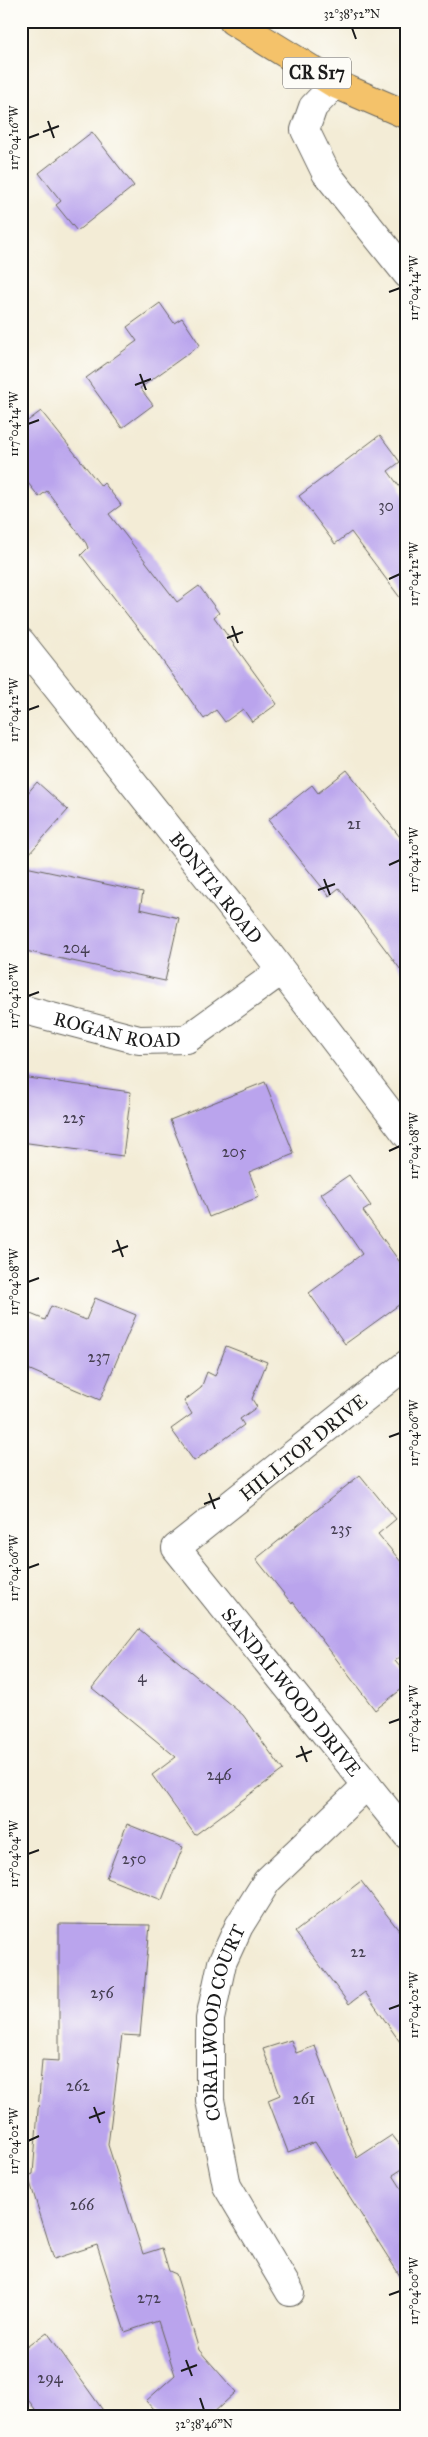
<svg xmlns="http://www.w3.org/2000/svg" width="428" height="2437" font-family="'IM FELL Great Primer',serif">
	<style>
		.building { fill: #baa4ed }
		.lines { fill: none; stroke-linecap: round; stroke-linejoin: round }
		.minor-casing { stroke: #67655d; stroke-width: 30 }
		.major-casing { stroke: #67655d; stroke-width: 30 }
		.minor { stroke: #fff; stroke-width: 28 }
		.major { stroke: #f4c26a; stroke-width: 28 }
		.ticks { fill: none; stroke: #1c1c1c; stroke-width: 2 }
		.labels { text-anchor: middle; stroke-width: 4.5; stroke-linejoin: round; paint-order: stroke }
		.number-label { font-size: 16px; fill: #443e50 }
		.shield { fill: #fdfcf7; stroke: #605f5e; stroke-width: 1 }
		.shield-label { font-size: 18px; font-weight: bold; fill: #1c1c1c }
		.street-label { font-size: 19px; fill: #1c1c1c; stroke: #fdfcf7 }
		.neatline { fill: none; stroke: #1c1c1c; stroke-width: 2 }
		.ticks-label { font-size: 12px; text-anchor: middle; fill: #1c1c1c }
	</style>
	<rect width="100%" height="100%" fill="#fdfcf7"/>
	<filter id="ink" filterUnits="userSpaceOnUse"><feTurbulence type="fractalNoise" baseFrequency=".02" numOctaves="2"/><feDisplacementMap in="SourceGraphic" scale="10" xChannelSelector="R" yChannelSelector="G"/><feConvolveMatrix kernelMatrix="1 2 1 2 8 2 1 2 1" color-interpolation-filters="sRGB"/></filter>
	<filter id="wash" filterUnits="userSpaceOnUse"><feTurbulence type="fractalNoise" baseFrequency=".0096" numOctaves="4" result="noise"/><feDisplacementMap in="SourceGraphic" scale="20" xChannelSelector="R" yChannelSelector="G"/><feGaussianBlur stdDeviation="1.12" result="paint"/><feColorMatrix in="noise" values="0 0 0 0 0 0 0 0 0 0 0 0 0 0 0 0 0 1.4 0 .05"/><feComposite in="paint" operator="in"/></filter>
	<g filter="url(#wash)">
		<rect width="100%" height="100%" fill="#f3ecd6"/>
		<g id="blocks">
			<!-- building -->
			<g class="building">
				<path d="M92,132L134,186L77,231L56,205L61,201L39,173Z"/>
				<path d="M160,303L174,323L182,318L200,345L140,388L153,405L122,428L86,378L137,341L127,327Z"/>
				<path d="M41,411L101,486L104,483L121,505L109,514L177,602L199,586L219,613L214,617L277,704L252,722L243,709L225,722L216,710L204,719L159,656L81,555L88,548L86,543L47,491L39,497L21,474V426Z"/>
				<path d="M380,435L400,462L388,471L407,497V607L351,532L335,544L299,496Z"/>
				<path d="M347,770L407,846V978L339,888L329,896L268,820L312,785L318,793Z"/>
				<path d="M37,782L68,810L21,863V801Z"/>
				<path d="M21,866L143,892L140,909L179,918L165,981L21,950Z"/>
				<path d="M21,1077L131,1092L123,1156L21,1142Z"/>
				<path d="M265,1082L294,1154L249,1172L259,1197L209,1217L170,1120Z"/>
				<path d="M349,1175L371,1206L363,1211L407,1272V1299L345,1344L309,1293L362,1254L321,1194Z"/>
				<path d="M95,1298L136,1315L100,1400L21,1366V1310L45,1320L51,1306L86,1320Z"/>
				<path d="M226,1346L267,1362L252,1399L257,1407L240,1419L244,1425L194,1461L171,1429L192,1414L184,1401L201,1388L207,1372L215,1376Z"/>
				<path d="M360,1475L396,1519L378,1534L407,1569V1651L395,1661L407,1675V1685L375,1710L293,1602L292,1604L256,1559Z"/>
				<path d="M139,1629L243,1715L283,1770L195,1835L152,1775L176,1757L92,1688Z"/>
				<path d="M127,1824L183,1847L162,1900L106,1878Z"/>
				<path d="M361,1881L407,1941V2052L365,1992L349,2004L295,1932Z"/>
				<path d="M59,1924L150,1925L140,2036L122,2035L108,2145L143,2254L162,2248L169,2271L176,2274L199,2350L236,2392L210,2416H159L146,2401L175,2375L158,2321L125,2332L97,2245L54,2259L28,2176L33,2174L42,2060L59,2061Z"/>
				<path d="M291,2040L296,2053L315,2046L357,2158L392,2135L407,2154V2166L393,2175L407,2197V2287L315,2142L288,2152L268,2100L280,2095L263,2049Z"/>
				<path d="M47,2332L107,2416H40L21,2390V2351Z"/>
			</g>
		</g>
	</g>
	<g filter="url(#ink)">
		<use href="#blocks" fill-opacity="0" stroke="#67655d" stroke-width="1"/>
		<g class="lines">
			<defs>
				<g id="minor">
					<path d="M335,84L313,107L305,130L326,173L407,274"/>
					<path id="s1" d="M21,642L268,953L407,1135"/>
					<path id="s2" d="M21,1009L139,1040L187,1039L281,971"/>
					<path id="s3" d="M407,1364L176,1548L407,1835"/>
					<path id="s4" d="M290,2292L227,2186L210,2100V2019L222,1963L239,1926L267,1881L367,1785"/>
				</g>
				<path id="major" d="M233,21L335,84L407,115"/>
			</defs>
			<!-- minor casing -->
			<use href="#minor" class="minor-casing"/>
			<!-- major casing -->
			<use href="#major" class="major-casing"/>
			<!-- minor -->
			<use href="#minor" class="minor"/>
			<!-- major -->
			<use href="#major" class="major"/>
		</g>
	</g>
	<!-- ticks -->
	<path class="ticks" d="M352,28L356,39M48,121L54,138M43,132L59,126M28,138L39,134M389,292L400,288M140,374L146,390M135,385L151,379M28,424L39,420M389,579L400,574M232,626L238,643M227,638L243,632M28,710L39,706M389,865L400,860M324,879L330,895M318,890L335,884M28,996L39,992M389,1151L400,1146M117,1240L123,1257M112,1252L128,1246M28,1282L39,1278M389,1437L400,1433M209,1493L215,1509M204,1504L220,1498M28,1568L39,1564M389,1723L400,1719M301,1746L307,1762M296,1757L312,1751M28,1854L39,1850M389,2009L400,2005M94,2107L100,2123M89,2118L105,2112M28,2141L39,2136M389,2295L400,2291M186,2360L192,2376M181,2371L197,2365M200,2398L204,2410"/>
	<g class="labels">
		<!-- number labels -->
		<g class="number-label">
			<text x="386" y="511">30</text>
			<text x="354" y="829">21</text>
			<text x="76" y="953">204</text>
			<text x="74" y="1123">225</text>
			<text x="234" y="1157">205</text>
			<text x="99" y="1362">237</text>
			<text x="341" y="1534">235</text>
			<text x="142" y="1682">4</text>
			<text x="219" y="1780">246</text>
			<text x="134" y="1864">250</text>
			<text x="358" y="1957">22</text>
			<text x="102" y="1998">256</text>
			<text x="78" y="2091">262</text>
			<text x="304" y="2104">261</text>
			<text x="82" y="2210">266</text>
			<text x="149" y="2303">272</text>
			<text x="50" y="2383">294</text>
		</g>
		<!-- shield labels -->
		<rect class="shield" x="283" y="57.5" width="68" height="31" rx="4"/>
		<g class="shield-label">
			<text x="317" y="79">CR S17</text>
		</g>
		<!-- street labels -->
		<g class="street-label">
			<text dy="7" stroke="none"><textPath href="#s1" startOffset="314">BONITA ROAD</textPath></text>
			<text dy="7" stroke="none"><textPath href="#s2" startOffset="99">ROGAN ROAD</textPath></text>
			<text transform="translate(303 1447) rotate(-39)" y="7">HILLTOP DRIVE</text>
			<text dy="7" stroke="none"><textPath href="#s3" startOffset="480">SANDALWOOD DRIVE</textPath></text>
			<text dy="7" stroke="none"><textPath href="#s4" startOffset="290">CORALWOOD COURT</textPath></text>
		</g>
	</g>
	<!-- margin -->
	<rect width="428" height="2437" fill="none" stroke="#fdfcf7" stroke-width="55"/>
	<rect x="28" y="28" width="372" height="2382" class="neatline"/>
	<g class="ticks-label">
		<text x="352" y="18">32°38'52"N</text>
		<text transform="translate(14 138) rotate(-90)" y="4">117°04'16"W</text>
		<text transform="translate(414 288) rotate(-90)" y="4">117°04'14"W</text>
		<text transform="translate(14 424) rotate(-90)" y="4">117°04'14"W</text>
		<text transform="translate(414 574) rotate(-90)" y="4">117°04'12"W</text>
		<text transform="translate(14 710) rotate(-90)" y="4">117°04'12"W</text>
		<text transform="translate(414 860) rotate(-90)" y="4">117°04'10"W</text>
		<text transform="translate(14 996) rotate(-90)" y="4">117°04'10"W</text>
		<text transform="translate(414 1146) rotate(-90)" y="4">117°04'08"W</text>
		<text transform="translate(14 1282) rotate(-90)" y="4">117°04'08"W</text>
		<text transform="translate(414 1433) rotate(-90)" y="4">117°04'06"W</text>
		<text transform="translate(14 1568) rotate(-90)" y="4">117°04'06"W</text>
		<text transform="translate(414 1719) rotate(-90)" y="4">117°04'04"W</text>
		<text transform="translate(14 1854) rotate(-90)" y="4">117°04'04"W</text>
		<text transform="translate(414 2005) rotate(-90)" y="4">117°04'02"W</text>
		<text transform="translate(14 2141) rotate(-90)" y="4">117°04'02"W</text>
		<text transform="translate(414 2291) rotate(-90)" y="4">117°04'00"W</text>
		<text x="204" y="2428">32°38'46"N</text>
	</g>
</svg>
